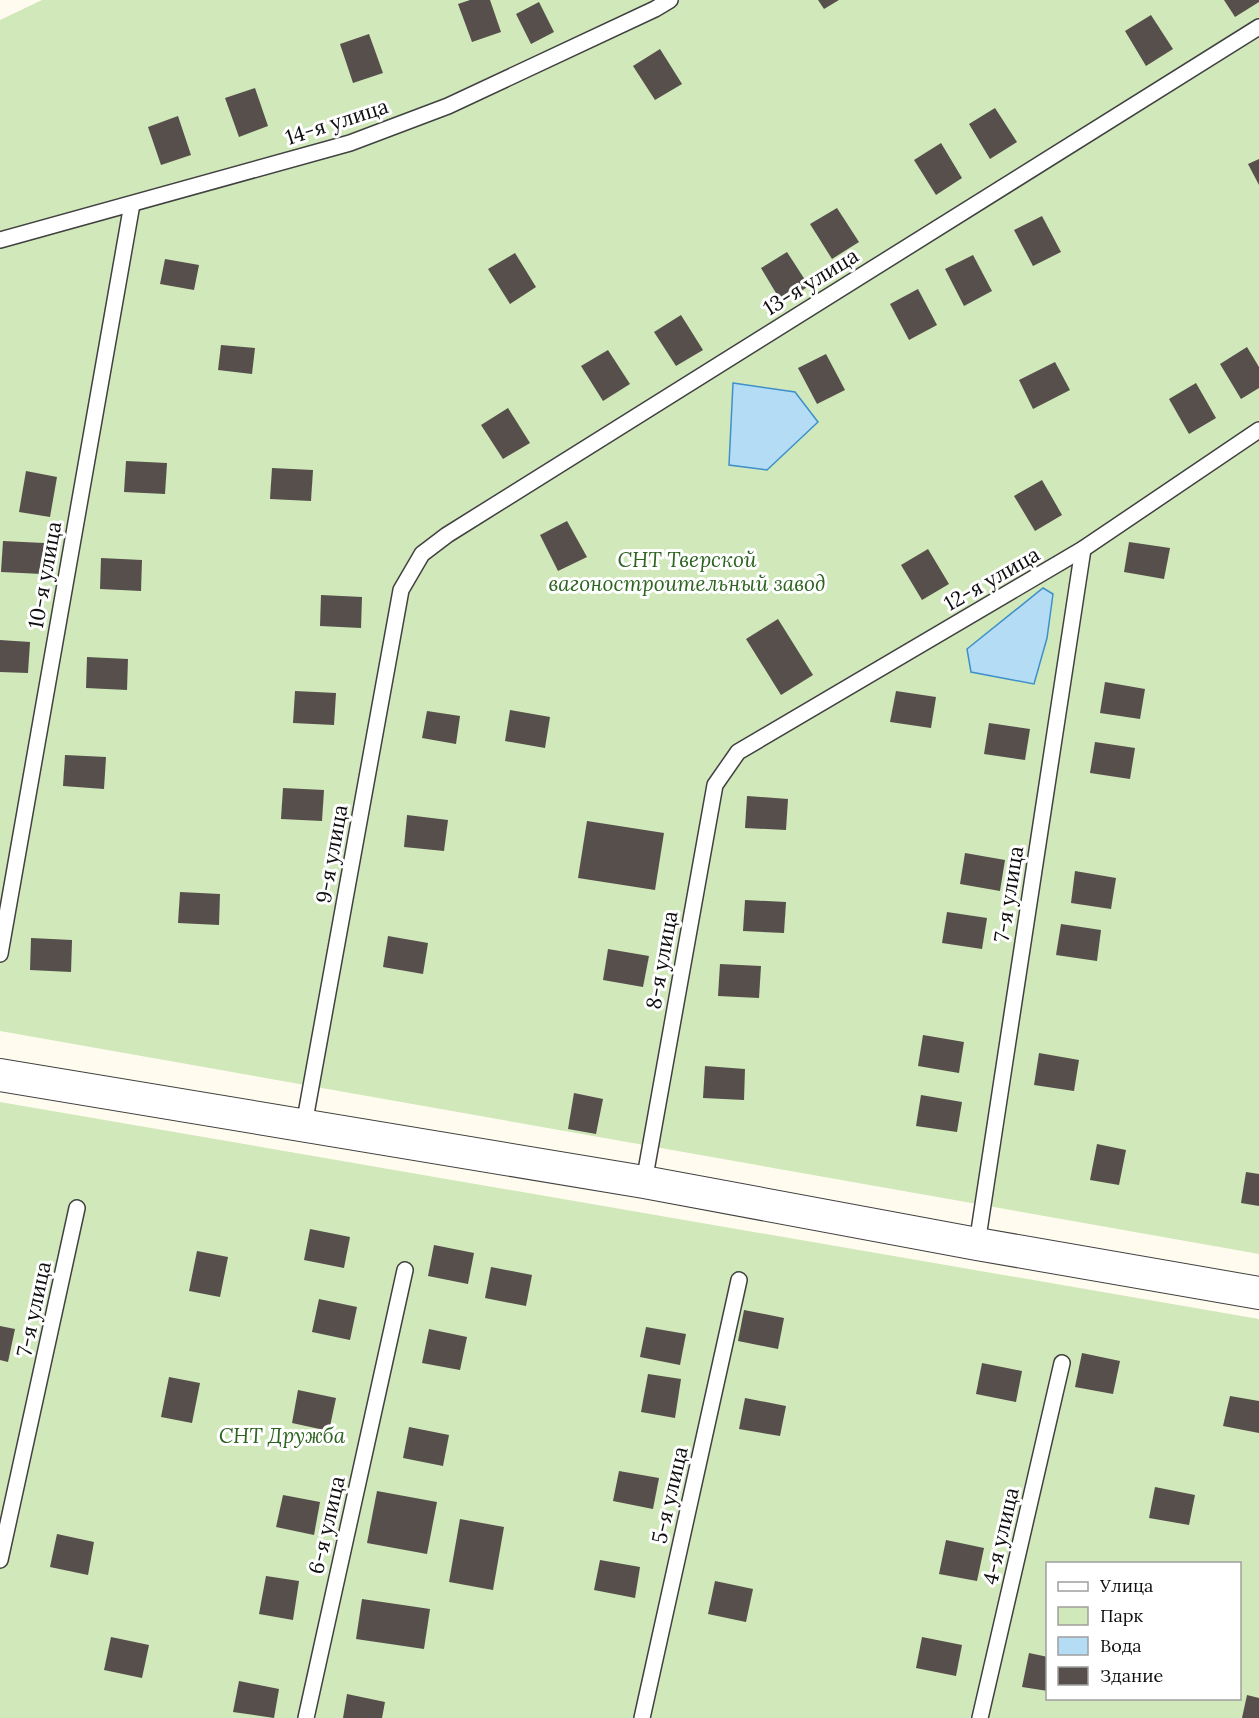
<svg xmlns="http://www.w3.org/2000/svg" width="1259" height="1718" font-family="Lora,serif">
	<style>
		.green { fill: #d1e8ba; fill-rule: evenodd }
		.water { fill: #b5dcf5; stroke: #3e90ca; stroke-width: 1.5 }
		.building { fill: #564f4b }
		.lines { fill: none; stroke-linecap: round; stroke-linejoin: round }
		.service-casing { stroke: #414141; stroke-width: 18 }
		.minor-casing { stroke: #414141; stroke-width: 34 }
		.service { stroke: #fff; stroke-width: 15 }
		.minor { stroke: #fff; stroke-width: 32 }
		.labels { text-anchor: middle; stroke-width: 6; stroke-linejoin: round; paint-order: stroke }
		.street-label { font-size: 21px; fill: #0e0e0e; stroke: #fff }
		.park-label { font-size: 21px; font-style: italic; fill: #2d6420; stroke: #fff }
	</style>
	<rect width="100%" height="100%" fill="#fffcef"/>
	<!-- green -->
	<g class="green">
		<path d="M42,0H1259V1254L0,1031V20Z"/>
		<path d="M0,1102L1259,1319V1718H0ZM1048,1564H1240V1698H1048Z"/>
	</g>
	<!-- water -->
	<g class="water">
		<path d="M733,383L795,392L818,422L767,470L729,465Z"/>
		<path d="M1043,588L1053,594L1047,638L1034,684L971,672L967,649Z"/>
	</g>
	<!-- building -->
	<g class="building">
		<path d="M470,0H490L501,32L472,42L458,4Z"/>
		<path d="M818,0H839L824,9Z"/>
		<path d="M1224,0H1259V2L1235,17Z"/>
		<path d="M539,2L554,32L531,44L516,14Z"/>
		<path d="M1151,15L1173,49L1146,66L1125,31Z"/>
		<path d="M369,34L383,73L353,83L340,44Z"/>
		<path d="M660,49L682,84L655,100L633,66Z"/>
		<path d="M255,88L268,126L239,137L225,98Z"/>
		<path d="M995,108L1017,142L990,159L969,124Z"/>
		<path d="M178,116L191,155L161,165L148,127Z"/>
		<path d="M941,143L962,178L936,195L914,160Z"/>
		<path d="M1259,159V185L1248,164Z"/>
		<path d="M837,208L859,242L832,259L810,224Z"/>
		<path d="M1042,216L1061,252L1033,266L1014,230Z"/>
		<path d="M787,252L809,286L782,303L761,268Z"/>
		<path d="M515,253L536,287L510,304L488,269Z"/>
		<path d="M973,255L992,291L964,306L945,269Z"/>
		<path d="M165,259L199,265L194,290L160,284Z"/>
		<path d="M918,289L937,325L909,340L890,304Z"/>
		<path d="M681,315L703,350L676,366L654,332Z"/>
		<path d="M221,345L255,348L252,374L218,370Z"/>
		<path d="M1247,347L1259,367V388L1241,399L1220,364Z"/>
		<path d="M608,350L630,384L603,401L581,366Z"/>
		<path d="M826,354L845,390L817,404L798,368Z"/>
		<path d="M1055,362L1070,390L1033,409L1019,380Z"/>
		<path d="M1196,383L1216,418L1189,434L1169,399Z"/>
		<path d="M508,408L530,443L503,459L481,425Z"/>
		<path d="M126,461L167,463L165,494L124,492Z"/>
		<path d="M272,468L313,470L311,501L270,499Z"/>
		<path d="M26,471L57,477L50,517L19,512Z"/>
		<path d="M1042,480L1062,515L1035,531L1014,496Z"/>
		<path d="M567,521L587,557L558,571L540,535Z"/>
		<path d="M3,541L44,543L42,574L1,572Z"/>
		<path d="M1129,542L1170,548L1164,579L1124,572Z"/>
		<path d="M928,549L949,584L922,600L901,565Z"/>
		<path d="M101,558L142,560L141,591L100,589Z"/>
		<path d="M321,595L362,597L361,628L320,626Z"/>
		<path d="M778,619L813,675L781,695L746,639Z"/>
		<path d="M0,640L30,642L28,673L0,672Z"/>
		<path d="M87,657L128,659L127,690L86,688Z"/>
		<path d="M1105,682L1145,689L1140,719L1100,713Z"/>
		<path d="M295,691L336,693L334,725L293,723Z"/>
		<path d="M896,691L936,697L931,728L890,722Z"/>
		<path d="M510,710L550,717L545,748L505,741Z"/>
		<path d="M427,711L460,716L456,744L422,738Z"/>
		<path d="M989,723L1030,729L1025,760L984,754Z"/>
		<path d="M1095,742L1135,748L1130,779L1090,773Z"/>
		<path d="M65,755L106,757L104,789L63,786Z"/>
		<path d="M283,788L324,790L322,821L281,819Z"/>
		<path d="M747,796L788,799L786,830L745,828Z"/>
		<path d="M407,815L448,820L444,851L404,847Z"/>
		<path d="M587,821L664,833L655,890L578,878Z"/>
		<path d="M965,853L1005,860L1000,891L960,884Z"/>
		<path d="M1075,871L1116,878L1111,909L1071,903Z"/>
		<path d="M180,892L220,894L219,925L178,923Z"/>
		<path d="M745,900L786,902L784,933L743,931Z"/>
		<path d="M947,912L987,918L982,949L942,943Z"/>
		<path d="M1061,924L1101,930L1097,961L1056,955Z"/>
		<path d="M388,936L428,943L423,974L383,967Z"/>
		<path d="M31,938L72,940L71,972L30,970Z"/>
		<path d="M608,949L649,956L643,987L603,980Z"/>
		<path d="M720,964L761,966L759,998L718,996Z"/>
		<path d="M923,1035L964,1042L959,1073L918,1066Z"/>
		<path d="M1039,1053L1079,1060L1074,1091L1034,1085Z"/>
		<path d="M705,1066L745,1069L744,1100L703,1098Z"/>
		<path d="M574,1093L603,1099L596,1134L568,1129Z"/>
		<path d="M921,1095L962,1102L957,1132L916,1126Z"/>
		<path d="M1097,1144L1126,1150L1119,1185L1090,1180Z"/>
		<path d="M1246,1172L1259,1174V1206L1241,1203Z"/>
		<path d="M310,1229L350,1237L344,1268L304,1260Z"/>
		<path d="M434,1245L474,1253L468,1284L428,1276Z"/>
		<path d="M197,1251L228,1257L220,1297L189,1291Z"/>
		<path d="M491,1267L532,1275L526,1306L485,1298Z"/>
		<path d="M319,1299L357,1307L350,1340L312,1332Z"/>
		<path d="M744,1310L784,1318L778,1349L738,1341Z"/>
		<path d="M0,1326L15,1329L8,1362L0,1360Z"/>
		<path d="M646,1327L686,1334L680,1365L640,1357Z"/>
		<path d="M429,1329L467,1337L460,1370L422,1363Z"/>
		<path d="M1082,1353L1120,1361L1113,1394L1075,1387Z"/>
		<path d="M982,1363L1022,1371L1016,1402L976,1394Z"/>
		<path d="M648,1374L681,1379L675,1418L641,1412Z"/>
		<path d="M169,1377L200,1383L192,1423L161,1417Z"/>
		<path d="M298,1390L336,1398L329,1431L292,1423Z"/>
		<path d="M1230,1396L1259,1401V1433L1223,1426Z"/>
		<path d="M745,1398L786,1406L780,1436L739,1429Z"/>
		<path d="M409,1427L449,1435L443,1466L403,1458Z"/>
		<path d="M619,1471L659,1478L653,1509L613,1501Z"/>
		<path d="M1155,1487L1195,1495L1189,1525L1149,1518Z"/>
		<path d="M377,1491L437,1502L427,1554L367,1543Z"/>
		<path d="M283,1495L320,1502L314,1535L276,1527Z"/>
		<path d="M460,1519L504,1527L493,1590L449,1582Z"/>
		<path d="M57,1534L94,1542L88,1575L50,1567Z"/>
		<path d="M946,1540L984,1548L977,1581L939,1574Z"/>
		<path d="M600,1560L640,1567L635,1598L594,1590Z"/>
		<path d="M266,1576L299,1581L293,1620L259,1614Z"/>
		<path d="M715,1581L753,1589L746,1622L708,1614Z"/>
		<path d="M362,1599L430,1609L424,1649L356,1639Z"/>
		<path d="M111,1637L149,1645L142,1678L104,1670Z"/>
		<path d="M922,1637L962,1645L956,1676L916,1668Z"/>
		<path d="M1029,1653L1048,1657V1691L1022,1687Z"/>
		<path d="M239,1681L279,1689L274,1718L233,1712Z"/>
		<path d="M347,1694L385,1702L382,1718H343Z"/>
		<path d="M1247,1695L1259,1698V1718H1242Z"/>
	</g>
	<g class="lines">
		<defs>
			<g id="service">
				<path d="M0,240L350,143L448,106L655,9L670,0"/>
				<path d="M0,954L132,204"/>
				<path d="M304,1125L401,590L422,554L447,535L1259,27"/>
				<path d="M644,1182L715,785L738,752L1083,549L1259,430"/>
				<path d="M977,1244L1083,549"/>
				<path d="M0,1560L77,1208"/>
				<path d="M306,1718L405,1270"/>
				<path d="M642,1718L739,1280"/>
				<path d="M980,1718L1062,1363"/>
			</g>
			<path id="minor" d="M0,1075L644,1182L977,1244L1259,1293"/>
		</defs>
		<!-- service casing -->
		<use href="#service" class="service-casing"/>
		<!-- minor casing -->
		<use href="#minor" class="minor-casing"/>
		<!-- service -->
		<use href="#service" class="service"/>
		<!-- minor -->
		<use href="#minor" class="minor"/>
	</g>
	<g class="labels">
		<!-- street labels -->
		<g class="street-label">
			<text transform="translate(337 122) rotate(-18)" y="7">14-я улица</text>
			<text transform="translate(811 282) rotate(-32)" y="7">13-я улица</text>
			<text transform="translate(45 575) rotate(-80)" y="7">10-я улица</text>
			<text transform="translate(992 579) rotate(-30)" y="7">12-я улица</text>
			<text transform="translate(332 854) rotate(-80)" y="7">9-я улица</text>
			<text transform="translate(1009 894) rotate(-81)" y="7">7-я улица</text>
			<text transform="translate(662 960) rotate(-80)" y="7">8-я улица</text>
			<text transform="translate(34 1309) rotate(-78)" y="7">7-я улица</text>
			<text transform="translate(670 1495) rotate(-77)" y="7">5-я улица</text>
			<text transform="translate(327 1525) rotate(-77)" y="7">6-я улица</text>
			<text transform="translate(1001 1536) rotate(-77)" y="7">4-я улица</text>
		</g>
		<!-- park labels -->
		<g class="park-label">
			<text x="687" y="567">СНТ Тверской<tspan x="687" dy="24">вагоностроительный завод</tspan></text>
			<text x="282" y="1443">СНТ Дружба</text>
		</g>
	</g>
	<!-- legend -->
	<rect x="1046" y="1562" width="195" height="138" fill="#ffffff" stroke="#9f9f9f" stroke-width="1.5"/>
	<rect x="1058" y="1582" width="30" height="9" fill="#ffffff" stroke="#9f9f9f" stroke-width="1.5"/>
	<text x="1100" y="1592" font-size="18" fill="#0e0e0e">Улица</text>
	<rect x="1058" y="1607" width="30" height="18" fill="#d1e8ba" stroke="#9f9f9f" stroke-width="1.5"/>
	<text x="1100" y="1622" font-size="18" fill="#0e0e0e">Парк</text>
	<rect x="1058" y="1637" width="30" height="18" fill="#b5dcf5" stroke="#9f9f9f" stroke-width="1.5"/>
	<text x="1100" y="1652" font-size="18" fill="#0e0e0e">Вода</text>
	<rect x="1058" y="1667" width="30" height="18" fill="#564f4b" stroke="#9f9f9f" stroke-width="1.5"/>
	<text x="1100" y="1682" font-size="18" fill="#0e0e0e">Здание</text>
</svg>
